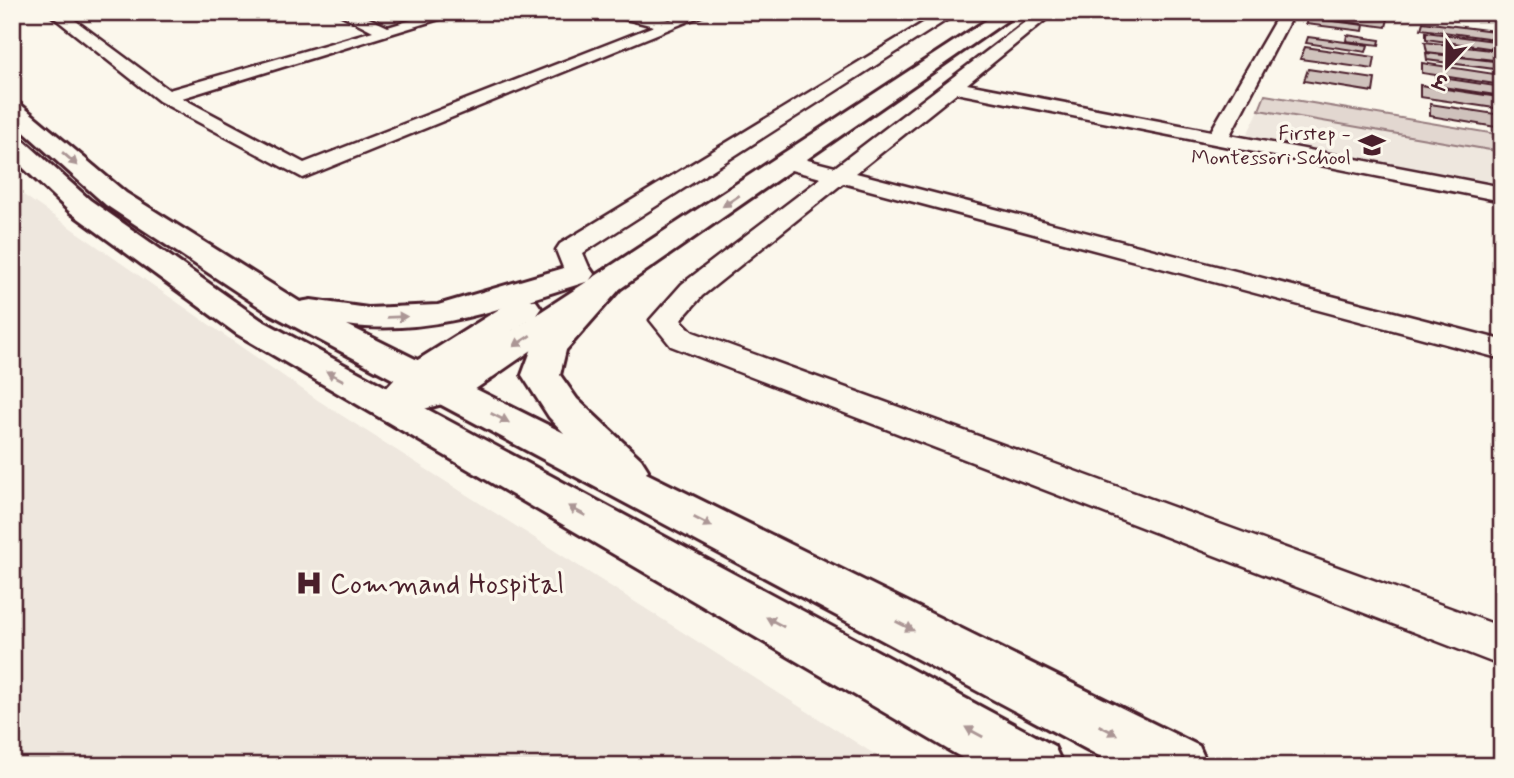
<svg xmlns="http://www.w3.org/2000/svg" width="1514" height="778" font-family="Mynerve,'Playpen Sans Deva',sans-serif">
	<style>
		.built { fill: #eee7de }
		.green { fill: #e2d7d0; stroke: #967b7e; stroke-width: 2 }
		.building { fill: #cfc2bc; stroke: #4a1f2b; stroke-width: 2 }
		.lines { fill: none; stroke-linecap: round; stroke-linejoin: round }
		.minor-casing { stroke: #4a1f2b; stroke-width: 5 }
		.tertiary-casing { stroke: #4a1f2b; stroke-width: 6 }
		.secondary-casing { stroke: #4a1f2b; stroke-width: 6 }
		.minor { fill: #fbf7ec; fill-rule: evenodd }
		.tertiary { fill: #fbf7ec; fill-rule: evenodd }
		.secondary { fill: #fbf7ec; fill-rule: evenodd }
		.oneway { fill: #ab9695 }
		.labels { text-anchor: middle; stroke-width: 7; stroke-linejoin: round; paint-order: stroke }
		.far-poi-label { font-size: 21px; fill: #4a1f2b; stroke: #fbf7ec; text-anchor: end }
		.near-poi-label { font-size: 28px; fill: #4a1f2b; stroke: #fbf7ec; text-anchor: start }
	</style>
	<rect width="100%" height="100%" fill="#fbf7ec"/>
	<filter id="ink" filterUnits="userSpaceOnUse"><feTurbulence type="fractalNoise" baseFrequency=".0143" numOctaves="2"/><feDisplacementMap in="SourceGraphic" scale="14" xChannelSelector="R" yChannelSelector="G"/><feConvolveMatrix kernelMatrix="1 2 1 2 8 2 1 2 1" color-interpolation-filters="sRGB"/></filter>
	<g filter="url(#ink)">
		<!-- built -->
		<g class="built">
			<path d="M1259,110L1502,152V185L1246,137Z"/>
			<path d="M12,187L319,401L893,766H12Z"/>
		</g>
		<!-- green -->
		<g class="green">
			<path d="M356,12H444L391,28Z"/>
			<path d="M1265,95L1502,135V152L1259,110Z"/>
		</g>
		<!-- building -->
		<g class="building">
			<path d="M1337,12L1388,19L1386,27L1333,20Z"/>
			<path d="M1346,12H1394L1393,18Z"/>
			<path d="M1309,18L1364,25L1363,31L1306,24Z"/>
			<path d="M1423,22L1502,32V40L1421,29Z"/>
			<path d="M1426,32L1502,42V50L1426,39Z"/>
			<path d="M1347,35L1380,40L1379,45L1346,41Z"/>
			<path d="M1308,37L1368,45L1366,52L1306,43Z"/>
			<path d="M1425,42L1499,51L1502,61L1427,52Z"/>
			<path d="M1305,47L1375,57L1373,69L1300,59Z"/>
			<path d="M1426,53L1502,62V70L1427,60Z"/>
			<path d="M1422,63L1501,75L1502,85L1422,73Z"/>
			<path d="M1308,69L1375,79L1373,92L1304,81Z"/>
			<path d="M1436,77L1502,87V96L1436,86Z"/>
			<path d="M1420,85L1498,97L1501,109L1420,97Z"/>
			<path d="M1430,104L1502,115V128L1430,116Z"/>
		</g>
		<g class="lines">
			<defs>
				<g id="minor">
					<path d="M47,12H64L169,90L373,31L336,12H356L388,27L438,12H462L182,98L304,163L654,26L598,12H629L670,20L690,12H711L303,178L159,101Z"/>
					<path d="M941,12H959L583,253L592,274L588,280H568L556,250L560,244Z"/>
					<path d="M1038,12H1055L967,84L1211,131L1280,12H1294L1230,135L1502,187V201L956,93L856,173L1502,340V359L843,183L702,296L681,320L693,332L1502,627V666L671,346L650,320L682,284L821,178L780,167L777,162L780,157L788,155L835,167Z"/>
				</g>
				<path id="tertiary" d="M999,12H1019L461,399L390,418L376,415L370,406L405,368L512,301L524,298L536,301L541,308L536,315L481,351Z"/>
				<g id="secondary">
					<path d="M12,102L20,104L126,193L300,302L311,300L368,308L438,305L578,264L589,267L594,274L589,281C510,305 431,337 347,325L564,433L549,417L522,375L535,340L596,277L607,274L618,277L623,284L618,291L566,350L560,375L577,399L641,459L648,470L646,473L1199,746L1208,766H1118L269,313L106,205L12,121Z"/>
					<path d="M12,136L21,138L90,200L261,320L1054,746L1063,766H976L237,334L70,212L12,157Z"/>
				</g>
			</defs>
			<!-- minor casing -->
			<use href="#minor" class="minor-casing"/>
			<!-- tertiary casing -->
			<use href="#tertiary" class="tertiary-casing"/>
			<!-- secondary casing -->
			<use href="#secondary" class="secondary-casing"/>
			<!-- minor -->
			<use href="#minor" class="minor"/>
			<!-- tertiary -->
			<use href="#tertiary" class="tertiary"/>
			<!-- secondary -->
			<use href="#secondary" class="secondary"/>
		</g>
		<!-- one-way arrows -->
		<defs><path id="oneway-solid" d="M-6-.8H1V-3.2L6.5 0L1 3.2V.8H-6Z" transform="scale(1.75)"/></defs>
		<g class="oneway">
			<use href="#oneway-solid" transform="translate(70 159) rotate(41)"/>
			<use href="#oneway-solid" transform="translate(731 201) rotate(146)"/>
			<use href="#oneway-solid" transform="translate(397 317) rotate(-2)"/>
			<use href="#oneway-solid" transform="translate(522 341) rotate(146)"/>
			<use href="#oneway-solid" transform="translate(335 376) rotate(-151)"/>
			<use href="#oneway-solid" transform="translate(500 418) rotate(27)"/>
			<use href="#oneway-solid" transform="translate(577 511) rotate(-151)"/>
			<use href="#oneway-solid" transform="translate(703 522) rotate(27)"/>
			<use href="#oneway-solid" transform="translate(775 622) rotate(-151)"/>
			<use href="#oneway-solid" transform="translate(905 626) rotate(27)"/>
			<use href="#oneway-solid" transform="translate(1108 730) rotate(27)"/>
			<use href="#oneway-solid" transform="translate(974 732) rotate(-151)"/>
		</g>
	</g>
	<!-- icons -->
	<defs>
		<symbol id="school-bare" viewBox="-9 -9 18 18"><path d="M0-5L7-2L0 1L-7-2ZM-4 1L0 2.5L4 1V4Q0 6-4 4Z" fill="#4a1f2b" stroke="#fbf7ec" stroke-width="2.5" paint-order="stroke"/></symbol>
		<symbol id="hospital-bare" viewBox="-9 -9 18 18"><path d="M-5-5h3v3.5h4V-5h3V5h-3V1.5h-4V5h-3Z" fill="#4a1f2b" stroke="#fbf7ec" stroke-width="2.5" paint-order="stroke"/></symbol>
	</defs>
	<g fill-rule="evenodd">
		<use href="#school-bare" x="1353" y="126" width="38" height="38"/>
		<use href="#hospital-bare" x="290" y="564" width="38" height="38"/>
	</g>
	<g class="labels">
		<!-- far-poi labels -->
		<g class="far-poi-label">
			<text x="1351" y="140">Firstep -<tspan x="1351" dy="24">Montessori School</tspan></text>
		</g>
		<!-- near-poi labels -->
		<g class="near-poi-label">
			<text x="330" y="593">Command Hospital</text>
		</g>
	</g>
	<!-- margin -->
	<rect width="1514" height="778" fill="none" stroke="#fbf7ec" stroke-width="42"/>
	<rect x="21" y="21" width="1472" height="736" fill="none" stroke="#4a1f2b" stroke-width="2.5" filter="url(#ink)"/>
	<!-- north arrow -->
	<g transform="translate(1447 66) rotate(202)" stroke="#fbf7ec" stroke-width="5" paint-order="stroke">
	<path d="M0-5L12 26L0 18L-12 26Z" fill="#4a1f2b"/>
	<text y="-10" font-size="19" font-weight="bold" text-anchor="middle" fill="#4a1f2b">उ</text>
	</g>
</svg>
